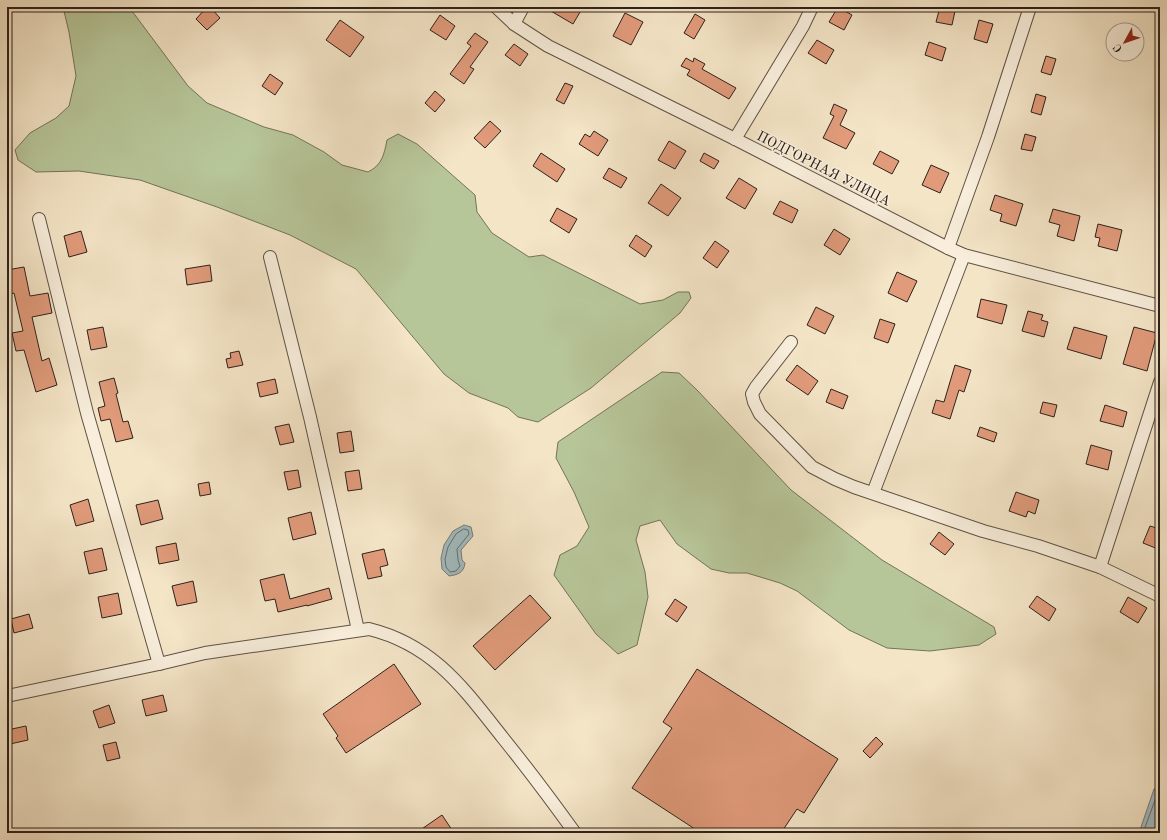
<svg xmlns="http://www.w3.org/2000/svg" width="1167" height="840" font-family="'Old Standard TT',serif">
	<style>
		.green { fill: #b7c699; stroke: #72745a }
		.water { fill: #a2bcc1; stroke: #737e7f }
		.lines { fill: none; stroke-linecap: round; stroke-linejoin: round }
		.shore { stroke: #676e6e; stroke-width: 1 }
		.building { fill: #e19b7b; stroke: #2c211b }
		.minor-casing { stroke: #5e5246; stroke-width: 14 }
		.minor { stroke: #f8eedb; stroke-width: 12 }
		.labels { text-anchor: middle; stroke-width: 3; stroke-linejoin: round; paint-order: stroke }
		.street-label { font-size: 14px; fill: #2c211b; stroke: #f8eedb }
	</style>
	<rect width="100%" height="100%" fill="#f4e5c7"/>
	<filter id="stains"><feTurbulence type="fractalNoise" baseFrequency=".005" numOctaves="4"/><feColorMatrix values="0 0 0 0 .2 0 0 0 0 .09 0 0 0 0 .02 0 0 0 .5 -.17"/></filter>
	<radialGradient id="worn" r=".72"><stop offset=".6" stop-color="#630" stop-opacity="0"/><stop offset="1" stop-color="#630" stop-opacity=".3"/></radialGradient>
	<!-- green -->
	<g class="green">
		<path d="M63,7H129L188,86L207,103L264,127L293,135L324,152L342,165L368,172C382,165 384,155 387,140L398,134L417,144L475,195L477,212L492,233L529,257L543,255L640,304L663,300L678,292H689L691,298L680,313L591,388L538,422L518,417L508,408L469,393L444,374L356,269L290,235L217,207L140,180L79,171L36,172L18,160L15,150L30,133L56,118L69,106L76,76L69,32Z"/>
		<path d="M662,372L679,373L697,390L791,490L882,560L994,627L996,634L979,645L930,651L887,648L849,630L797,591L780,583L747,573H729L711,569L677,544L660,520L640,526L636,540L645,572L648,597L637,645L618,654L596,634L554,575L560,555L577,546L589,527L574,492L556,458L558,442Z"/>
	</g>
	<!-- water -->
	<g class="water">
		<path d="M464,525L471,527L473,536L461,550L462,560L465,563C464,573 457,575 449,576L442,569L441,558L444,545L453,531Z"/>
		<path d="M1160,784V833H1139L1154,789Z"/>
	</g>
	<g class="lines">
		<!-- shore -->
		<g class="shore">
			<path d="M464,529L468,530L469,534L457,549L458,560L460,566L456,571L450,572L446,567L445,559L448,547L456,534Z"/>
			<path d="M1143,833L1158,792L1160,789"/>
		</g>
	</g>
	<!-- building -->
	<g class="building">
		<path d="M207,7H210L220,18L207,30L196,19Z"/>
		<path d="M544,7H583L573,24Z"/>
		<path d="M838,7L852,15L844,30L829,22Z"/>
		<path d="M940,7L955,11L952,25L936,22Z"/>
		<path d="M625,13L643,22L631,45L613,36Z"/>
		<path d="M695,14L705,20L694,39L684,33Z"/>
		<path d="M440,15L455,26L446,40L430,30Z"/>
		<path d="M340,20L364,37L350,57L326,40Z"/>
		<path d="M979,20L993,24L987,43L974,39Z"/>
		<path d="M475,33L488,42L470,67L474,69L464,84L450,74L471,46L467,43Z"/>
		<path d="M817,40L834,50L826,64L808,53Z"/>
		<path d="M929,42L946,48L942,61L925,55Z"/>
		<path d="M514,44L528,54L520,66L505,55Z"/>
		<path d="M1046,56L1056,59L1051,75L1041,72Z"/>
		<path d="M686,58L693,62L694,58L705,64L702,69L736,88L729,99L687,75L690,70L681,66Z"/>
		<path d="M270,74L283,83L275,95L262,86Z"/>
		<path d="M565,83L573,86L564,104L556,100Z"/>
		<path d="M435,91L445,100L435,112L425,103Z"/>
		<path d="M1036,94L1046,97L1041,115L1031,112Z"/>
		<path d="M834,104L847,110L840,125L855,133L846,149L823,138L834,116L830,114Z"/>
		<path d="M490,121L501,131L485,148L474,138Z"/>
		<path d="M594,131L608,140L598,156L579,144L585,134L590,137Z"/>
		<path d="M1025,134L1036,137L1032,151L1021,149Z"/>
		<path d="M669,141L686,151L675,169L658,160Z"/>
		<path d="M880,151L899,161L892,174L873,164Z"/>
		<path d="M541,153L565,169L557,182L533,166Z"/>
		<path d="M704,153L719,161L714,169L700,161Z"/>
		<path d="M931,165L949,173L940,193L922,185Z"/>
		<path d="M609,168L627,178L621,188L603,178Z"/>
		<path d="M739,178L757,189L745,209L726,198Z"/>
		<path d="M661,184L681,198L668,216L648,203Z"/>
		<path d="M995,195L1023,204L1016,226L1000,221L1002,214L990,210Z"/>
		<path d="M780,201L798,210L792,223L773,214Z"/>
		<path d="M557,208L577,219L569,233L550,221Z"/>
		<path d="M1053,209L1080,216L1074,241L1057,236L1060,225L1049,222Z"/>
		<path d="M1098,224L1122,230L1117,251L1098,246L1100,238L1095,237Z"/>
		<path d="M834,229L850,239L840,255L824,245Z"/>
		<path d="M81,231L87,252L69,257L64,236Z"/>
		<path d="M636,235L652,246L645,257L629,246Z"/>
		<path d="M715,241L729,251L717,268L703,258Z"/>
		<path d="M210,265L212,281L187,285L185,269Z"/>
		<path d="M24,267L30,296L48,293L52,313L32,317L42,361L49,358L57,385L36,392L24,350L16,351L12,333L23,331L14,293L10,294L7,277V270Z"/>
		<path d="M897,272L917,281L907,302L888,293Z"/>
		<path d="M981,299L1007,305L1002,324L977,317Z"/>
		<path d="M816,307L834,316L825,334L807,325Z"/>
		<path d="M1028,311L1043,315L1041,320L1048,322L1044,337L1022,331Z"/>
		<path d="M880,319L895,324L888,343L874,338Z"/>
		<path d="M103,327L107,347L91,350L87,330Z"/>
		<path d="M1074,327L1107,336L1101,359L1067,349Z"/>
		<path d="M1134,327L1157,333L1147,371L1123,364Z"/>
		<path d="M239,351L243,365L228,368L226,359L231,358L230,353Z"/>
		<path d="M797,365L818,381L808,395L786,380Z"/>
		<path d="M955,365L971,370L964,392L959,390L950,419L932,413L936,400L944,402Z"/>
		<path d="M114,378L118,393L116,394L123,422L128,421L133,438L116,442L110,419L101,421L98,408L105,406L99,382Z"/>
		<path d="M275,379L278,393L260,397L257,383Z"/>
		<path d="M831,389L848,396L843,409L826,402Z"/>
		<path d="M1043,402L1057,405L1054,417L1040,413Z"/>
		<path d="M1105,405L1127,412L1123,427L1100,421Z"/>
		<path d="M289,424L294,442L280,445L275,427Z"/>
		<path d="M980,427L997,433L994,442L977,436Z"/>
		<path d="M351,431L354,451L340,453L337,433Z"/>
		<path d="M1091,445L1112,451L1108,470L1086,464Z"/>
		<path d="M298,470L301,487L288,490L284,472Z"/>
		<path d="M359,470L362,489L348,491L345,472Z"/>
		<path d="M209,482L211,494L200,496L198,484Z"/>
		<path d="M1016,492L1039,500L1035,514L1028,511L1026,517L1009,511Z"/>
		<path d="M88,499L94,521L76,526L70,505Z"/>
		<path d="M158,500L163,519L141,525L136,505Z"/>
		<path d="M311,512L316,534L293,540L288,518Z"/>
		<path d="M1150,526L1160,529V543L1158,549L1143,543Z"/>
		<path d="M939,532L954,544L945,555L930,544Z"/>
		<path d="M176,543L179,560L159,564L156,547Z"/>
		<path d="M102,548L107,570L89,574L84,552Z"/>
		<path d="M384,549L388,565L380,567L382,576L368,579L362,554Z"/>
		<path d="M284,574L290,599L329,588L332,599L307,606V605L278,612L275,599L265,601L260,580Z"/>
		<path d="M193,581L197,602L177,606L172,586Z"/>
		<path d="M118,593L122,614L102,618L98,597Z"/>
		<path d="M530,595L551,618L495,670L473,646Z"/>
		<path d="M1037,596L1056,609L1049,621L1029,607Z"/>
		<path d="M1128,597L1147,608L1138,623L1120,612Z"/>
		<path d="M675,599L687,607L677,622L665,614Z"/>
		<path d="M29,614L33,628L14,633L11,619Z"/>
		<path d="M394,664L421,704L346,753L336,738L338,736L323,714Z"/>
		<path d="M697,669L838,759L804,813L797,809L781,833H701L632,788L672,728L663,722Z"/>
		<path d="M163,695L167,711L146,716L142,700Z"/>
		<path d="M109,705L115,723L99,728L93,711Z"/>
		<path d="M26,726L28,740L10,744L7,730Z"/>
		<path d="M876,737L883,744L870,758L863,751Z"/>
		<path d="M116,742L120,758L107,761L103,745Z"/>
		<path d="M442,815L454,833H416Z"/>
	</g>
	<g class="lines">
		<defs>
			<g id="minor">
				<path d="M496,7L514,24L548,46L735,139L948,248L964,255L1160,306"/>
				<path d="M514,24L523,7"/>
				<path d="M735,139L803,26L812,7"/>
				<path d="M39,219L87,413L159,664"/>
				<path d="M948,248L988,137L1030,7"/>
				<path d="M270,257L310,417L358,630"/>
				<path d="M791,342L756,387L752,394L754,402L760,414L812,467L835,479L854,487L983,531L1038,546L1100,567L1160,596"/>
				<path d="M873,493L964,255"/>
				<path d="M1100,567L1160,382"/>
				<path d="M7,696L159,664L205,653L369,629C434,645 464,689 503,738C528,769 552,801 575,833"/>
			</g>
		</defs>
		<!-- minor casing -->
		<use href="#minor" class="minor-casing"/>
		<!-- minor -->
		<use href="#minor" class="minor"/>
	</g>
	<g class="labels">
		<!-- street labels -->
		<g class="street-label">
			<text transform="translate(824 168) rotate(27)" y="5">ПОДГОРНАЯ УЛИЦА</text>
		</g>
	</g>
	<!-- margin -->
	<rect width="1167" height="840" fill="none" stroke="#f4e5c7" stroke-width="24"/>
	<rect x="8" y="8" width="1151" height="824" fill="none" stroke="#2c211b" stroke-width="2"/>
	<rect x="12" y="12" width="1143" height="816" fill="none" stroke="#2c211b"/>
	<!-- north arrow -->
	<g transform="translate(1125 42) rotate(230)"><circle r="19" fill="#f8eedb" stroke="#a69c8e"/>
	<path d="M0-3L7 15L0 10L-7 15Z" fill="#8f2418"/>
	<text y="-6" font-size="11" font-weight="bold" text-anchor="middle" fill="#2c211b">С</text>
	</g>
	<rect width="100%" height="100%" filter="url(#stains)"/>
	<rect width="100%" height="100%" fill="url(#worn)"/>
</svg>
